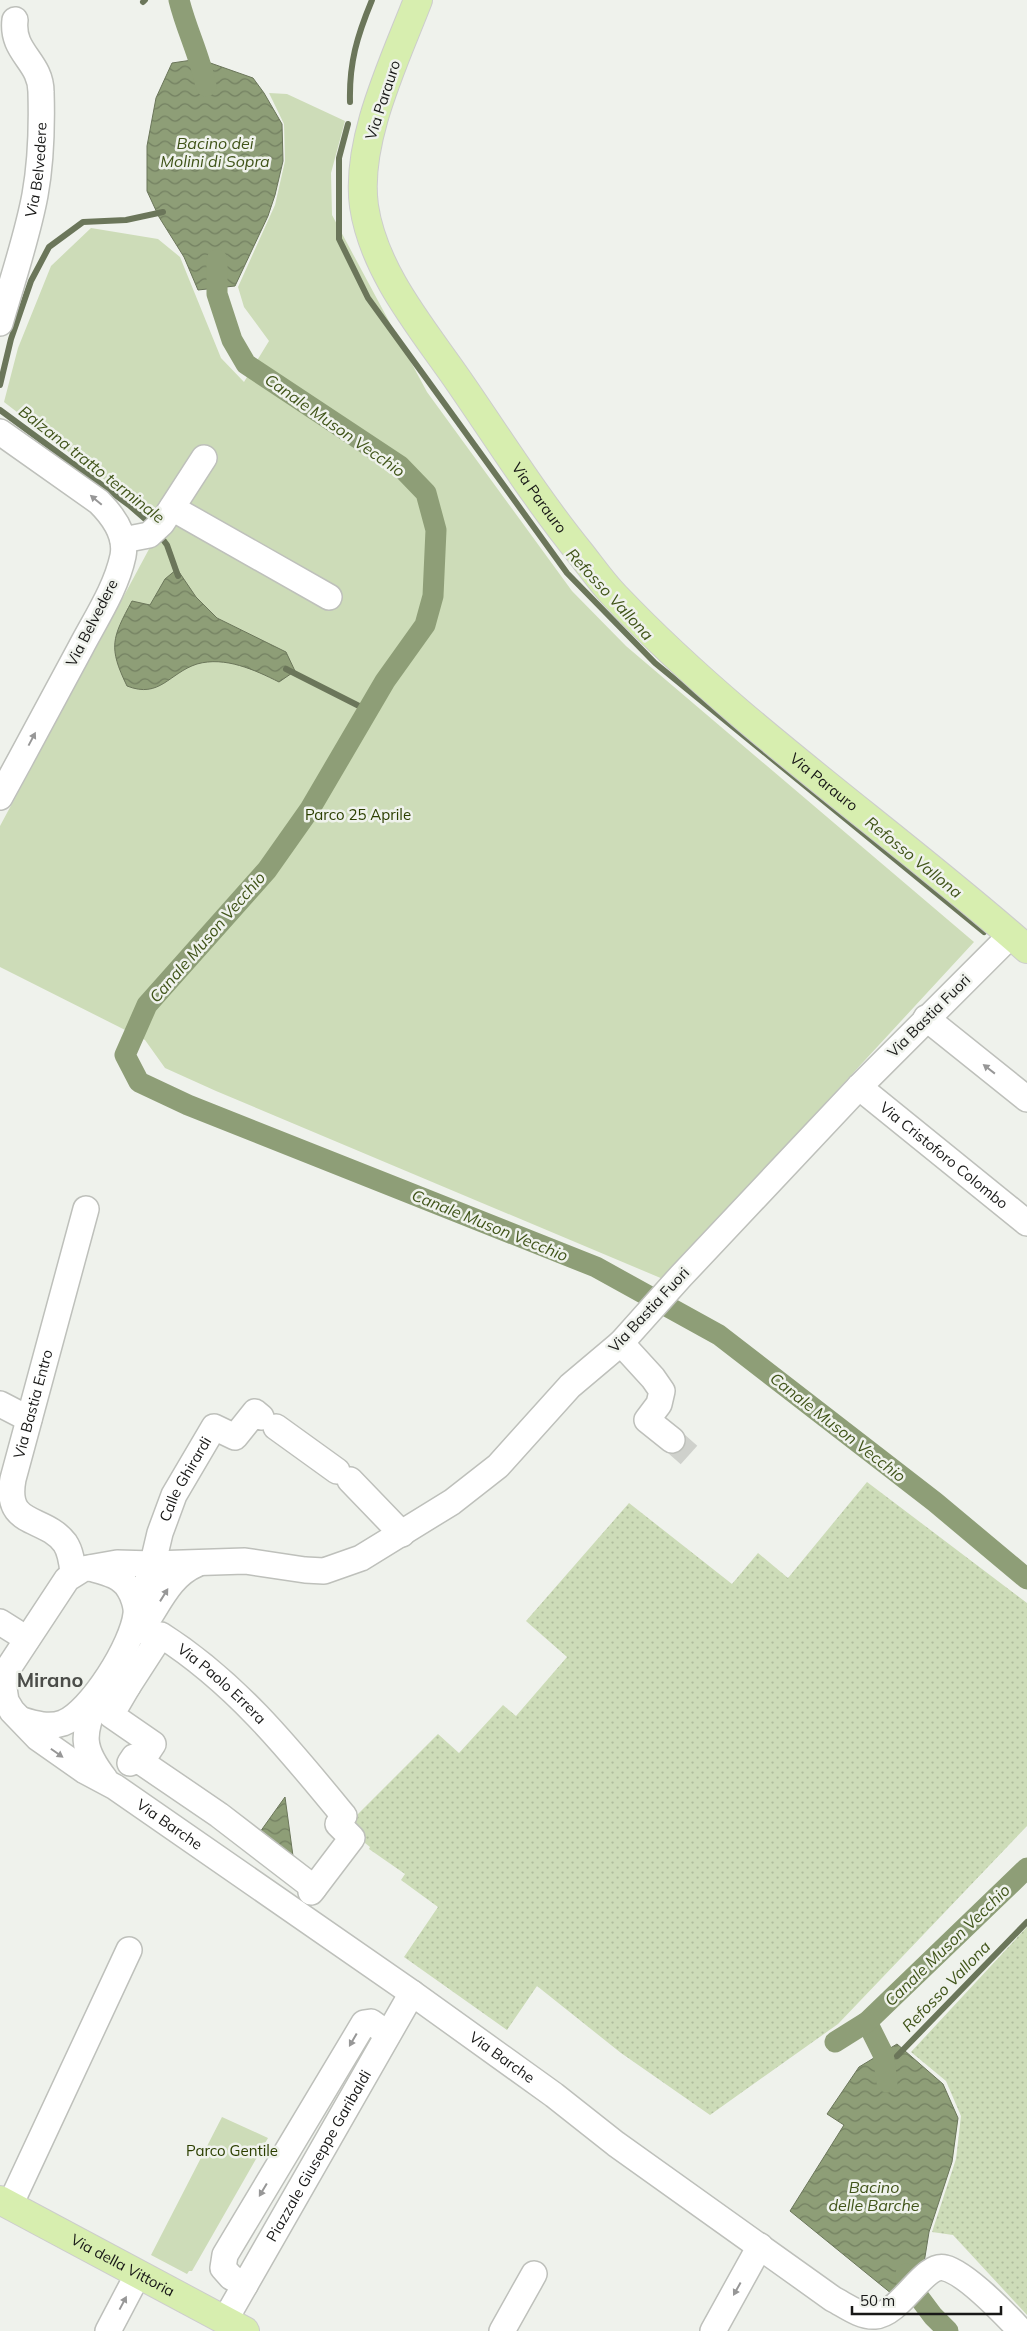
<svg xmlns="http://www.w3.org/2000/svg" width="1027" height="2331" font-family="Mulish,sans-serif">
	<style>
		.green { fill: #cddcb8 }
		.garden { fill: url(#garden-dots) }
		.water { fill: url(#water-waves); stroke: #6b765a }
		.lines { fill: none; stroke-linecap: round; stroke-linejoin: round }
		.stream { stroke: #6b765a; stroke-width: 6 }
		.canal { stroke: #8e9e77; stroke-width: 21 }
		.minor-tunnel { stroke: #cfd1cc; stroke-width: 25; stroke-dasharray: 25 12; stroke-linecap: butt }
		.minor-casing { stroke: #bec0bb; stroke-width: 28 }
		.major-casing { stroke: #ccc; stroke-width: 30 }
		.minor { stroke: #fff; stroke-width: 25 }
		.major { stroke: #d7eeaf; stroke-width: 28 }
		.oneway { fill: #979797 }
		.labels { text-anchor: middle; stroke-width: 5; stroke-linejoin: round; paint-order: stroke }
		.street-label { font-size: 15px; fill: #181817; stroke: #eff2ec }
		.park-label { font-size: 15px; fill: #2c3f00; stroke: #eff2ec }
		.water-label { font-size: 16px; font-style: italic; fill: #405419; stroke: #eff2ec }
		.district-label { font-size: 20px; font-weight: bold; fill: #4b4d49; stroke: #eff2ec }
	</style>
	<defs>
		<pattern id="garden-dots" width="8" height="8" patternUnits="userSpaceOnUse" patternTransform="scale(1.25)"><rect width="8" height="8" fill="#cddcb8"/><path d="M2 2h.1M6 6h.1" fill="none" stroke="#afbc9d" stroke-width="1.8" stroke-linecap="round"/></pattern>
		<pattern id="water-waves" width="16" height="10" patternUnits="userSpaceOnUse" patternTransform="scale(1.25)"><rect width="16" height="10" fill="#8e9e77"/><path d="M0 5q4-4 8 0t8 0" fill="none" stroke="#738061"/></pattern>
	</defs>
	<rect width="100%" height="100%" fill="#eff2ec"/>
	<!-- green -->
	<g class="green">
		<path d="M269,93L287,94L345,121L331,173L332,215L427,392L572,591L626,646L974,942L663,1279L216,1091L165,1068L145,1040L0,967V826L155,538L154,518L4,402L18,348L51,266L91,228L158,239L180,257L221,358L244,382L269,341L244,307L238,287L275,205L285,161L284,124Z"/>
		<path d="M222,2117L268,2138L192,2271H189L187,2274L151,2255Z"/>
	</g>
	<!-- garden -->
	<g class="garden">
		<path d="M867,1482L1027,1603V1826L838,2024L710,2115L621,2053L537,1986L507,2030L404,1957L438,1907L401,1880L405,1874L369,1849L370,1847L345,1827L438,1734L459,1753L503,1705L516,1716L567,1657L526,1621L629,1503L732,1584L758,1553L788,1578Z"/>
		<path d="M1027,1927V2315L953,2235L932,2232L956,2159L961,2116L946,2081L911,2052Z"/>
	</g>
	<!-- water -->
	<g class="water">
		<path d="M199,59L253,78L264,93L282,124L283,161L275,195L268,216L235,286L198,290L184,257L159,217L147,191V146L156,98L172,63Z"/>
		<path d="M177,569L196,597L217,618L286,652L295,671L279,682C255,670 225,656 197,664C169,673 160,699 127,686C108,647 112,638 132,601L150,605L165,579Z"/>
		<path d="M285,1797L293,1856L260,1832Z"/>
		<path d="M897,2044L943,2084L958,2118L952,2162L929,2232L924,2263L892,2294L790,2211L844,2125L827,2114L859,2067Z"/>
	</g>
	<g class="lines">
		<!-- stream -->
		<g class="stream">
			<path d="M143,2L145,0"/>
			<path d="M350,102C349,63 357,36 372,0"/>
			<path d="M348,124L339,158V239L368,298L567,573L655,663L984,932"/>
			<path d="M0,385L11,339L31,281L49,247L83,222L126,220L163,212"/>
			<path d="M0,410L129,505L152,525"/>
			<path d="M158,533L167,545L178,576"/>
			<path d="M286,669L367,710"/>
			<path d="M897,2056L1027,1922"/>
		</g>
		<!-- canal -->
		<g class="canal">
			<path d="M179,0C186,29 200,56 206,86"/>
			<path d="M217,260V294L232,340L246,364L400,466L426,493L436,530L433,596L425,625L385,681L310,809L267,870L147,1005L125,1055L139,1082L188,1105L596,1267L719,1335L935,1502L1027,1579"/>
			<path d="M867,2022L883,2054L887,2082"/>
			<path d="M835,2042L867,2022L1027,1868"/>
			<path d="M906,2274V2280L933,2316L948,2331"/>
		</g>
		<!-- minor-tunnel -->
		<path class="minor-tunnel" d="M672,1440L689,1455"/>
		<defs>
			<g id="minor">
				<path id="s1" d="M0,323C12,281 27,238 35,195C41,162 42,126 41,92C41,61 11,53 15,20"/>
				<path d="M0,432L99,502C113,516 127,535 123,556C116,589 95,620 80,649C53,699 27,748 0,797"/>
				<path d="M172,508L329,597"/>
				<path d="M123,540L149,535L162,523L204,458"/>
				<path id="s2" d="M1011,935L859,1087L681,1276L621,1343L570,1386L498,1466L452,1502L361,1558L324,1571L305,1570L245,1561L153,1564L117,1563L83,1569L67,1579L7,1670L3,1682L6,1701L12,1711L38,1738L85,1771L115,1787L412,1993L554,2095L616,2144L833,2299C845,2305 860,2317 875,2316C901,2314 924,2262 945,2268C966,2273 1005,2314 1021,2331"/>
				<path d="M926,1018L1027,1099"/>
				<path id="s3" d="M859,1087L1027,1223"/>
				<path d="M621,1343L653,1378L662,1391L659,1404L647,1420L672,1440"/>
				<path d="M0,1404L29,1419"/>
				<path d="M276,1427L337,1471"/>
				<path d="M350,1480L402,1534"/>
				<path id="s4" d="M73,1573C72,1563 71,1552 65,1543C44,1515 4,1528 13,1479L86,1209"/>
				<path id="s5" d="M137,1612L151,1571L160,1533L174,1495L214,1427L235,1437L255,1412L261,1417"/>
				<path d="M0,1622L27,1639"/>
				<path d="M140,1631C158,1607 168,1576 197,1564"/>
				<path id="s6" d="M119,1681L128,1686L161,1635C235,1682 289,1749 344,1816L338,1824L352,1838L311,1892"/>
				<path d="M128,1686L111,1715L153,1744L141,1762"/>
				<path d="M98,1694C84,1734 78,1744 105,1779"/>
				<path d="M22,1720C35,1724 49,1728 63,1723C91,1712 133,1644 136,1614C137,1607 133,1595 129,1589C121,1575 104,1572 90,1568"/>
				<path d="M130,1763L134,1757L219,1815L314,1888"/>
				<path d="M10,2205L129,1950"/>
				<path d="M245,2285L231,2277L223,2268L225,2255L364,2023L371,2022L388,2034"/>
				<path id="s7" d="M225,2320L412,1993"/>
				<path d="M108,2331L138,2274"/>
				<path d="M502,2331L534,2274"/>
				<path d="M713,2331L760,2246"/>
			</g>
			<g id="major">
				<path id="s8" d="M418,0C395,60 355,141 364,206C374,273 423,329 460,383C500,441 537,500 581,554C592,568 603,584 616,597C741,728 892,830 1027,949"/>
				<path id="s9" d="M0,2200L245,2331"/>
			</g>
		</defs>
		<!-- minor casing -->
		<use href="#minor" class="minor-casing"/>
		<!-- major casing -->
		<use href="#major" class="major-casing"/>
		<!-- minor -->
		<use href="#minor" class="minor"/>
		<!-- major -->
		<use href="#major" class="major"/>
	</g>
	<!-- one-way arrows -->
	<defs><path id="oneway-solid" d="M-6-.8H1V-3.2L6.5 0L1 3.2V.8H-6Z" transform="scale(1.25)"/></defs>
	<g class="oneway">
		<use href="#oneway-solid" transform="translate(96 500) rotate(-140)"/>
		<use href="#oneway-solid" transform="translate(32 739) rotate(-62)"/>
		<use href="#oneway-solid" transform="translate(989 1069) rotate(-142)"/>
		<use href="#oneway-solid" transform="translate(164 1595) rotate(-58)"/>
		<use href="#oneway-solid" transform="translate(57 1753) rotate(35)"/>
		<use href="#oneway-solid" transform="translate(353 2040) rotate(120)"/>
		<use href="#oneway-solid" transform="translate(263 2190) rotate(121)"/>
		<use href="#oneway-solid" transform="translate(737 2289) rotate(119)"/>
		<use href="#oneway-solid" transform="translate(123 2303) rotate(-62)"/>
	</g>
	<g class="labels">
		<!-- street labels -->
		<g class="street-label">
			<text transform="translate(383 100) rotate(-72)" y="5">Via Parauro</text>
			<text dy="5" stroke="none"><textPath href="#s1" startOffset="158">Via Belvedere</textPath></text>
			<text dy="5" stroke="none"><textPath href="#s8" startOffset="558">Via Parauro</textPath></text>
			<text transform="translate(92 623) rotate(-63)" y="5">Via Belvedere</text>
			<text dy="5" stroke="none"><textPath href="#s8" startOffset="962">Via Parauro</textPath></text>
			<text transform="translate(929 1016) rotate(-45)" y="5">Via Bastia Fuori</text>
			<text dy="5" stroke="none"><textPath href="#s3" startOffset="109">Via Cristoforo Colombo</textPath></text>
			<text transform="translate(649 1310) rotate(-47)" y="5">Via Bastia Fuori</text>
			<text dy="5" stroke="none"><textPath href="#s4" startOffset="200">Via Bastia Entro</textPath></text>
			<text dy="5" stroke="none"><textPath href="#s5" startOffset="142">Calle Ghirardi</textPath></text>
			<text dy="5" stroke="none"><textPath href="#s6" startOffset="149">Via Paolo Errera</textPath></text>
			<text dy="5" stroke="none"><textPath href="#s2" startOffset="1552">Via Barche</textPath></text>
			<text dy="5" stroke="none"><textPath href="#s2" startOffset="1958">Via Barche</textPath></text>
			<text dy="5" stroke="none"><textPath href="#s7" startOffset="189">Piazzale Giuseppe Garibaldi</textPath></text>
			<text dy="5" stroke="none"><textPath href="#s9" startOffset="139">Via della Vittoria</textPath></text>
		</g>
		<!-- park labels -->
		<g class="park-label">
			<text x="358" y="820">Parco 25 Aprile</text>
			<text x="232" y="2156">Parco Gentile</text>
		</g>
		<!-- water labels -->
		<g class="water-label">
			<text x="215" y="149">Bacino dei<tspan x="215" dy="18">Molini di Sopra</tspan></text>
			<text transform="translate(335 425) rotate(35)" y="6">Canale Muson Vecchio</text>
			<text transform="translate(92 464) rotate(38)" y="6">Balzana tratto terminale</text>
			<text transform="translate(610 594) rotate(47)" y="6">Refosso Vallona</text>
			<text transform="translate(914 857) rotate(39)" y="6">Refosso Vallona</text>
			<text transform="translate(207 937) rotate(-49)" y="6">Canale Muson Vecchio</text>
			<text transform="translate(490 1225) rotate(22)" y="6">Canale Muson Vecchio</text>
			<text transform="translate(838 1427) rotate(38)" y="6">Canale Muson Vecchio</text>
			<text transform="translate(947 1945) rotate(-44)" y="6">Canale Muson Vecchio</text>
			<text transform="translate(946 1986) rotate(-46)" y="6">Refosso Vallona</text>
			<text x="874" y="2193">Bacino<tspan x="874" dy="18">delle Barche</tspan></text>
		</g>
		<!-- district labels -->
		<g class="district-label">
			<text x="50" y="1687">Mirano</text>
		</g>
	</g>
	<!-- scale -->
	<path d="M852 2306v8h149v-8" fill="none" stroke="#181817" stroke-width="2.5"/>
	<text x="860" y="2306" font-size="15" fill="#181817" stroke="#eff2ec" stroke-width="4" paint-order="stroke">50 m</text>
</svg>
